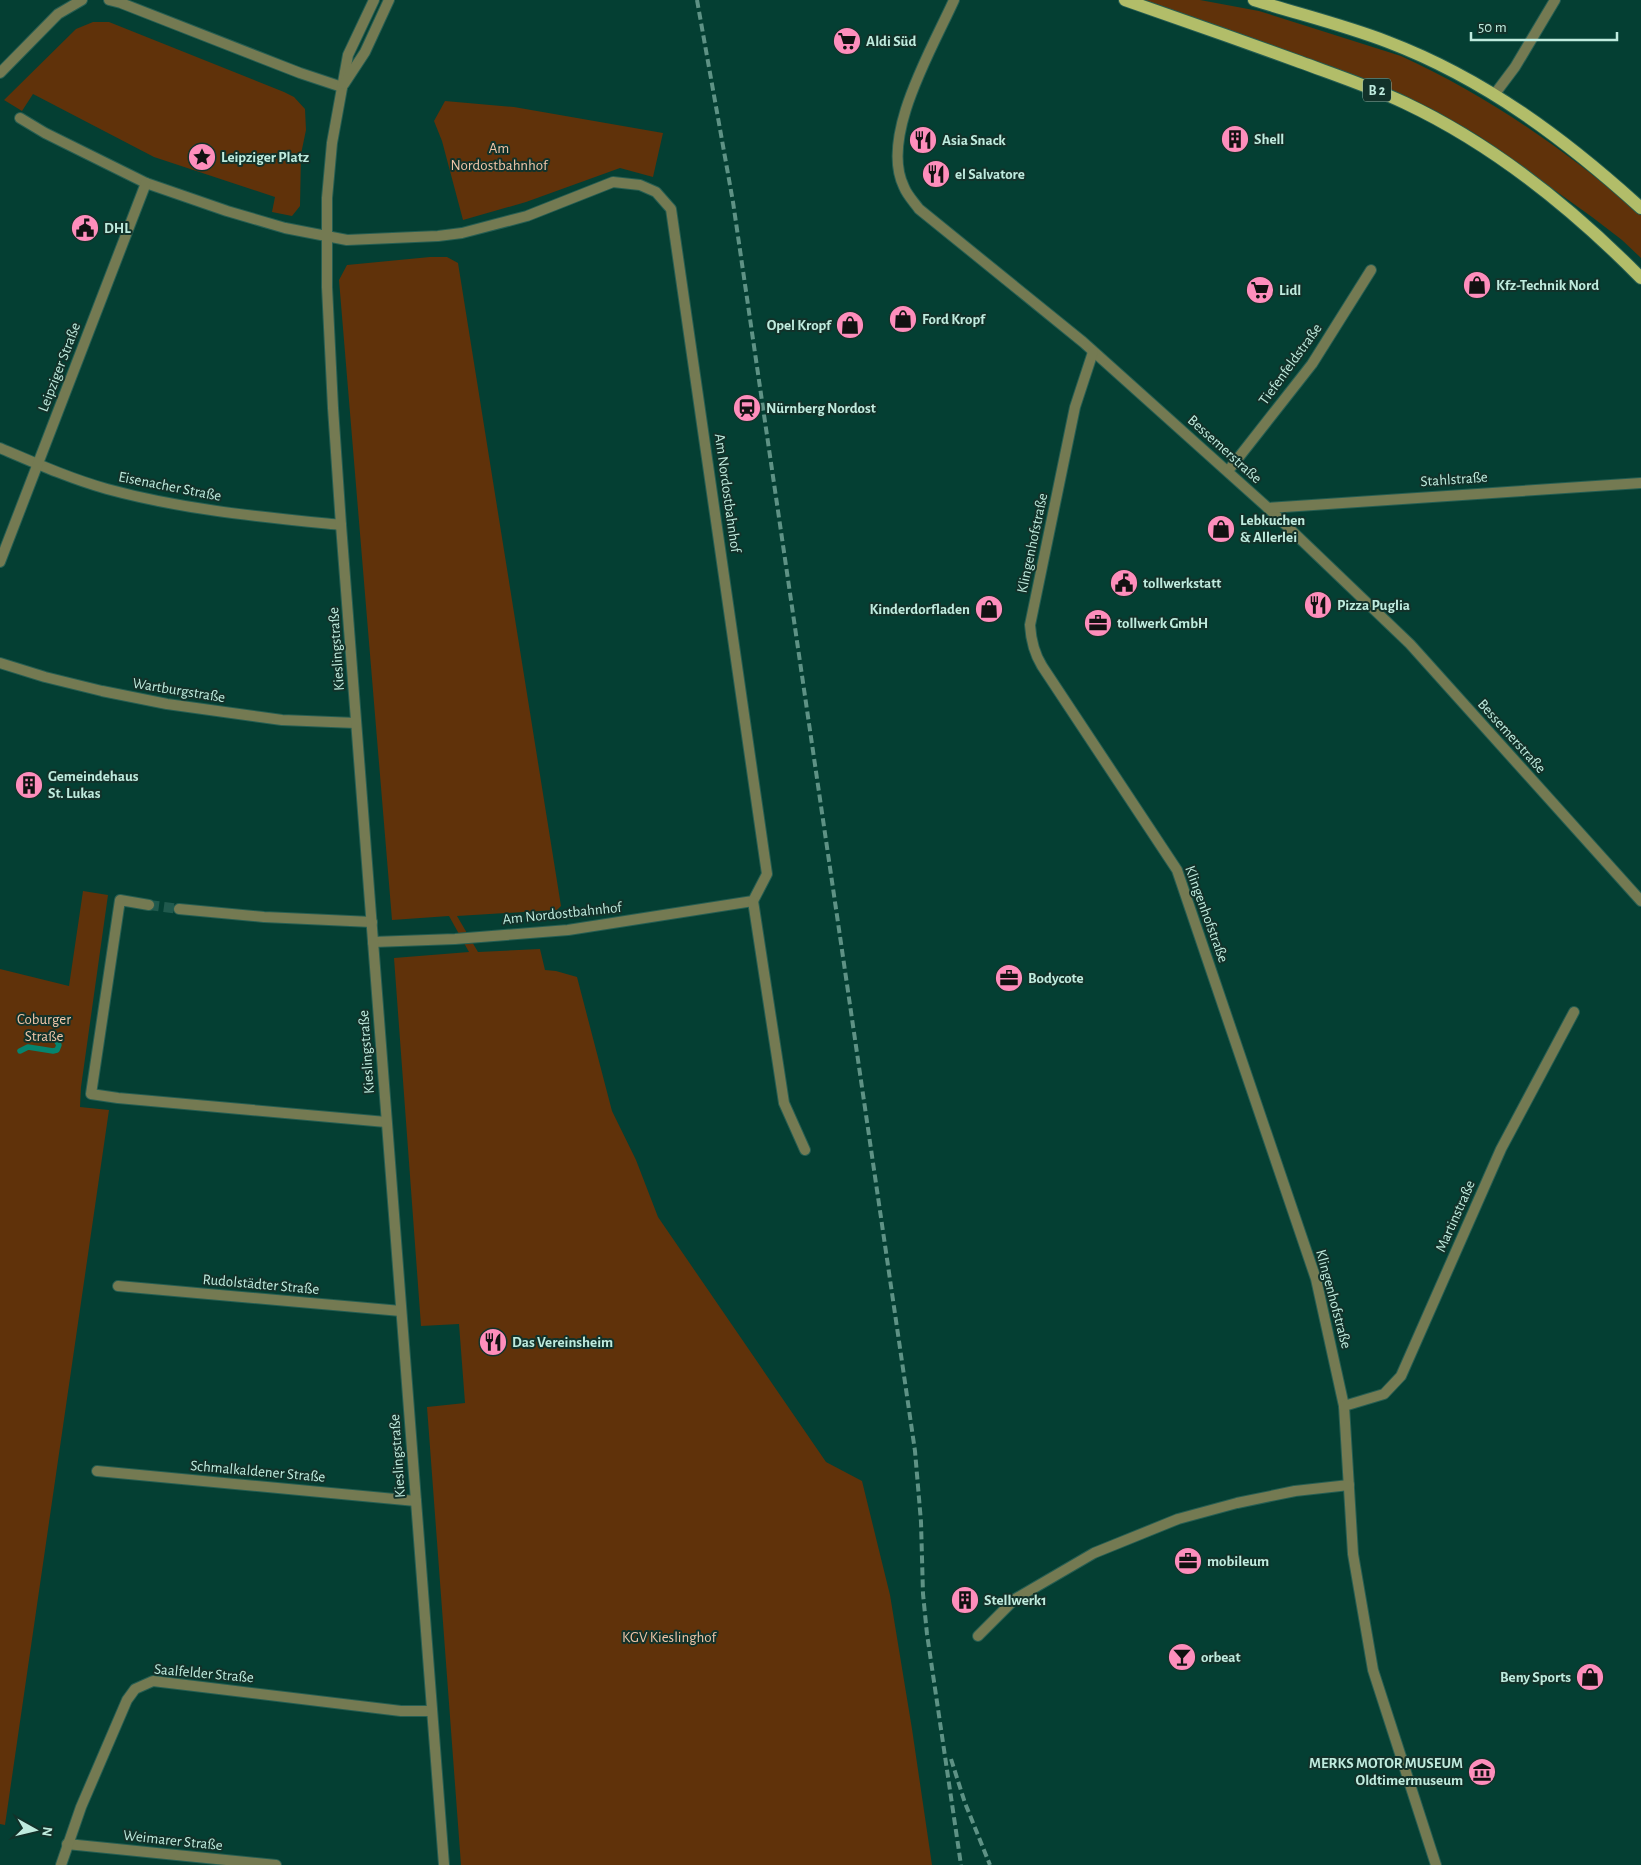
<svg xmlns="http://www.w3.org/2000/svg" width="1641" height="1865" font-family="'Alegreya Sans',sans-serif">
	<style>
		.green { fill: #60320a }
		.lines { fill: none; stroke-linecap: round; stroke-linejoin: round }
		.stream { stroke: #05846e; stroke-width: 5.5 }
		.minor-tunnel { stroke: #20594d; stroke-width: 10; stroke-dasharray: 10 5; stroke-linecap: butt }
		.minor-casing { stroke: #265e52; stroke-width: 12 }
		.tertiary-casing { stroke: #265e52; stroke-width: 12 }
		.primary-casing { stroke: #265e52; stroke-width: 14 }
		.minor { stroke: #747a52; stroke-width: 10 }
		.tertiary { stroke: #747a52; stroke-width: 10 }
		.primary { stroke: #b2bd69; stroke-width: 12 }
		.rail { stroke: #5e9285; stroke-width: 4; stroke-dasharray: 8 4; stroke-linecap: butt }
		.labels { text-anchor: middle; stroke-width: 4; stroke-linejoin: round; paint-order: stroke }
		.shield { fill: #12322a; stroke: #8bb4a8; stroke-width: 1 }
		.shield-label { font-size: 14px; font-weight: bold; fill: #bfebde }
		.poi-label { font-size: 15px; font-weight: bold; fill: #bfebde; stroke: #12322a; text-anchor: start }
		.park-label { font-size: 15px; fill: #f1c6a9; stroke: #12322a }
		.street-label { font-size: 15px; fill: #bfebde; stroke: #12322a }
	</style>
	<rect width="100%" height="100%" fill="#043f33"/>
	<!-- green -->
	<g class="green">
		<path d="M1144,0H1200L1259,11L1401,56C1489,96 1568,152 1641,215V258L1622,240L1592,217L1514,161L1479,136L1430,108L1369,81Z"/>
		<path d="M93,22H109L284,92L294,97L305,109L306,130L301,154L300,206L292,216L272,212L275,197L154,157L33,94L22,111L4,100L76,29Z"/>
		<path d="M445,101L514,107L663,133L653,177L620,168L526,202L463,220L442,141L434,121Z"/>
		<path d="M430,257H447L458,263L561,906L557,910L457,916L478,952L540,949L545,970L556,971L577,977L612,1111L636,1160L658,1217L826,1462L862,1481L890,1595L912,1729L932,1865H461L427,1407L465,1403L459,1324L421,1326L394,958L469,952L449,916L392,920L339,280L347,265Z"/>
		<path d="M83,891L108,895L81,1087L80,1107L109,1110L5,1825L0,1824V969L69,986Z"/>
	</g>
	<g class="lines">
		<!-- stream -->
		<path class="stream" d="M20,1051L28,1047L53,1051L57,1050L59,1045L56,1040L48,1037"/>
		<!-- minor-tunnel -->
		<path class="minor-tunnel" d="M149,905L179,909"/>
		<defs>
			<g id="minor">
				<path d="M109,0L121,3L300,73L342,87"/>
				<path d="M954,0C933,47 879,137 904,187C907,195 914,202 919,209L1083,342L1268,508L1410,644L1641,901"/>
				<path d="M0,73L58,14L82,0"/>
				<path d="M1494,95L1515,67L1555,0"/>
				<path d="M20,118L45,133L146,183L227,211L285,228L347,240L438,236L462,233L527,216L613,182L640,185L656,192L671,209L767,874L753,901L568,930L455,939L373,942"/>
				<path d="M1093,352L1075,407L1030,625C1031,641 1034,653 1042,666L1177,870L1316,1279L1344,1406L1353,1554L1373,1670L1436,1865"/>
				<path d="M0,448C35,463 71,479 107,489C184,510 262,517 341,525"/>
				<path d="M1228,471L1312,364L1371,270"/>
				<path d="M1268,508L1641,483"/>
				<path d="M0,562L146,183"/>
				<path d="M0,663L45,677L102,691L167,704L282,720L356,723"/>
				<path d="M753,901L784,1103L805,1150"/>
				<path d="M149,905L120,900L91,1094L118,1098L386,1122"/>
				<path d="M179,909L264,917L372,922"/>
				<path d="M118,1286L401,1311"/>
				<path d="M1344,1406L1384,1394L1401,1376L1501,1149L1574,1012"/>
				<path d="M97,1471L416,1501"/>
				<path d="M978,1636L1015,1599L1094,1553L1178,1519L1237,1503L1295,1491L1349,1485"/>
				<path d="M67,1844L276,1865"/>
				<path d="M61,1865L81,1807L127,1700L135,1689L153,1681L401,1711H432"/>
			</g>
			<g id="tertiary">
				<path d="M374,0L348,55L332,143L327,198V287L333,408L341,525L444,1865"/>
				<path d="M344,84L365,52L389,0"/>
			</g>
			<g id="primary">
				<path d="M1125,0C1183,20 1242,41 1300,62C1335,75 1371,87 1405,103C1494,145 1572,208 1641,278"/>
				<path d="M1254,0C1298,14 1344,25 1388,42C1485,79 1565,139 1641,208"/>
			</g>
		</defs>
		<!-- minor casing -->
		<use href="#minor" class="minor-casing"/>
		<!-- tertiary casing -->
		<use href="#tertiary" class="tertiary-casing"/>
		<!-- primary casing -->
		<use href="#primary" class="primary-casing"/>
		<!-- minor -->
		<use href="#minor" class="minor"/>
		<!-- tertiary -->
		<use href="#tertiary" class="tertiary"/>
		<!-- primary -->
		<use href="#primary" class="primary"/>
		<!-- rail -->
		<g class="rail">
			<path d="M697,0L733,202L915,1451L921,1522L923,1594L927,1634L961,1865"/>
			<path d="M951,1759L965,1803L990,1865"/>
		</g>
	</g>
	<!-- icons -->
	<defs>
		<symbol id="supermarket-disc" viewBox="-11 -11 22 22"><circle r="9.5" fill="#fe8ebc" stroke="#12322a"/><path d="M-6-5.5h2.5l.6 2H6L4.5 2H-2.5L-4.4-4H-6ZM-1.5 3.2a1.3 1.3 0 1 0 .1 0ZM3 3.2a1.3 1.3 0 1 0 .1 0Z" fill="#111"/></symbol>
		<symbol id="building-disc" viewBox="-11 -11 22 22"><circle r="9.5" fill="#fe8ebc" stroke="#12322a"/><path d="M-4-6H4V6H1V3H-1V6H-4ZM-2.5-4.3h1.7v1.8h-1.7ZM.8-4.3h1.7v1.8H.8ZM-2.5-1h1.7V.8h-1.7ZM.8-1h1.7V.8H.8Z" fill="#111"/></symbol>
		<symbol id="restaurant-disc" viewBox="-11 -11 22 22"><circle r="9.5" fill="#fe8ebc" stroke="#12322a"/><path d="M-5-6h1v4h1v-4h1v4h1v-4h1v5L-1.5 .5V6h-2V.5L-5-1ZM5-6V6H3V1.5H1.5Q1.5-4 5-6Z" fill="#111"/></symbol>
		<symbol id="sight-disc" viewBox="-11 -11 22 22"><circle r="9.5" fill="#fe8ebc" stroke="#12322a"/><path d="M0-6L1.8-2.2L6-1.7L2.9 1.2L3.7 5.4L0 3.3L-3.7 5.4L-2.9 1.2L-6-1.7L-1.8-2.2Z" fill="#111"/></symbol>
		<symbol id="civic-disc" viewBox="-11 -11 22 22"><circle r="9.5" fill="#fe8ebc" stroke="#12322a"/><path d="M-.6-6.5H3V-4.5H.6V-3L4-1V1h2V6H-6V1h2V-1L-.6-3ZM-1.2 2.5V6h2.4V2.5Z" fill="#111"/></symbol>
		<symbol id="shop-disc" viewBox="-11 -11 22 22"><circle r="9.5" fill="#fe8ebc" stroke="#12322a"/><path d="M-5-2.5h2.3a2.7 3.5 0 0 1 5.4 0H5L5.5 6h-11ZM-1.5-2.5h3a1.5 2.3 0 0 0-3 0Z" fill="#111"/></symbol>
		<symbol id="station-disc" viewBox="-11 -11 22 22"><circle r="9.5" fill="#fe8ebc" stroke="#12322a"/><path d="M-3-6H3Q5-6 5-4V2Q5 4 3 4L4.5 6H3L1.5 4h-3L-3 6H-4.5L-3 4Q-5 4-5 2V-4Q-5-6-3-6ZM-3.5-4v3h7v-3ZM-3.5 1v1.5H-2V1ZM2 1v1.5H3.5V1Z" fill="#111"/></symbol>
		<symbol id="office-disc" viewBox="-11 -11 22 22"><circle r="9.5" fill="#fe8ebc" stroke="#12322a"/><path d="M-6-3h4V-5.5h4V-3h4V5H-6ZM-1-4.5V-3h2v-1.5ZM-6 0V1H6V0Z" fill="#111"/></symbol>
		<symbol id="bar-disc" viewBox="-11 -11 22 22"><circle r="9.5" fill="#fe8ebc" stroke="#12322a"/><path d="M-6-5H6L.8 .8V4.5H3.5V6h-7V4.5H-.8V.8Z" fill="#111"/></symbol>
		<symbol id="museum-disc" viewBox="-11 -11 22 22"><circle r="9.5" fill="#fe8ebc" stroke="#12322a"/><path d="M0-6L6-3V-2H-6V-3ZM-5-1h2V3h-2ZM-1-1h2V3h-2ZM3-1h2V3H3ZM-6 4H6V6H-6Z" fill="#111"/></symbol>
	</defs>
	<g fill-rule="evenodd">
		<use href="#supermarket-disc" x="831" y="25" width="32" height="32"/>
		<use href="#building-disc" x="1219" y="123" width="32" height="32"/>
		<use href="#restaurant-disc" x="907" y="124" width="32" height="32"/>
		<use href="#sight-disc" x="186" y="141" width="32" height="32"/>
		<use href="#restaurant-disc" x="920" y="158" width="32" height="32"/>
		<use href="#civic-disc" x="69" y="212" width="32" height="32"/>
		<use href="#shop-disc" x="1461" y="269" width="32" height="32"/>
		<use href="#supermarket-disc" x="1244" y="274" width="32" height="32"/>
		<use href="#shop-disc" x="887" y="303" width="32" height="32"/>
		<use href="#shop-disc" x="834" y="309" width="32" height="32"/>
		<use href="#station-disc" x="731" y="392" width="32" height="32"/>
		<use href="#shop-disc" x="1205" y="513" width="32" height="32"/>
		<use href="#civic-disc" x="1108" y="567" width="32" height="32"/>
		<use href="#restaurant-disc" x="1302" y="589" width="32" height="32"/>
		<use href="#shop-disc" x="973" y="593" width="32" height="32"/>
		<use href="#office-disc" x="1082" y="607" width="32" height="32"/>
		<use href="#building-disc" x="13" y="769" width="32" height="32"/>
		<use href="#office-disc" x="993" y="962" width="32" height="32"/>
		<use href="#restaurant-disc" x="477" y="1326" width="32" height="32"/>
		<use href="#office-disc" x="1172" y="1545" width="32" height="32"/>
		<use href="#building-disc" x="949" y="1584" width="32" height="32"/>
		<use href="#bar-disc" x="1166" y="1641" width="32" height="32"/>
		<use href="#shop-disc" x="1574" y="1661" width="32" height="32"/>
		<use href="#museum-disc" x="1466" y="1756" width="32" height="32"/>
	</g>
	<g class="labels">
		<!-- shield labels -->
		<rect class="shield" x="1363" y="78.5" width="28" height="23" rx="4"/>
		<g class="shield-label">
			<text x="1377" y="95">B 2</text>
		</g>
		<!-- poi labels -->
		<g class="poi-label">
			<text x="866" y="46">Aldi Süd</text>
			<text x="1254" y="144">Shell</text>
			<text x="942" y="145">Asia Snack</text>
			<text x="221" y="162">Leipziger Platz</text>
			<text x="955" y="179">el Salvatore</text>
			<text x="104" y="233">DHL</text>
			<text x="1496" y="290">Kfz-Technik Nord</text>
			<text x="1279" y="295">Lidl</text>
			<text x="922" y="324">Ford Kropf</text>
			<text x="831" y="330" text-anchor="end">Opel Kropf</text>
			<text x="766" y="413">Nürnberg Nordost</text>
			<text x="1240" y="525">Lebkuchen<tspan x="1240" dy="17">&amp; Allerlei</tspan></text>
			<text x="1143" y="588">tollwerkstatt</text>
			<text x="1337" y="610">Pizza Puglia</text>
			<text x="970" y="614" text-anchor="end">Kinderdorfladen</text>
			<text x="1117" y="628">tollwerk GmbH</text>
			<text x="48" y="781">Gemeindehaus<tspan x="48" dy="17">St. Lukas</tspan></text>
			<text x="1028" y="983">Bodycote</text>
			<text x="512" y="1347">Das Vereinsheim</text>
			<text x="1207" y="1566">mobileum</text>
			<text x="984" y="1605">Stellwerk1</text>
			<text x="1201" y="1662">orbeat</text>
			<text x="1571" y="1682" text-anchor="end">Beny Sports</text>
			<text x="1463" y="1768" text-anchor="end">MERKS MOTOR MUSEUM<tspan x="1463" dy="17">Oldtimermuseum</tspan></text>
		</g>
		<!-- park labels -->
		<g class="park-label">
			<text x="499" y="153">Am<tspan x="499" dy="17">Nordostbahnhof</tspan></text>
			<text x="44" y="1024">Coburger<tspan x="44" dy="17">Straße</tspan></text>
			<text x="669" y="1642">KGV Kieslinghof</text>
		</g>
		<!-- street labels -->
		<g class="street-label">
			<text transform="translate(1290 364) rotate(-54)" y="5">Tiefenfeldstraße</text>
			<text transform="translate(59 367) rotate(-69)" y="5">Leipziger Straße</text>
			<text transform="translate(1225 449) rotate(42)" y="5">Bessemerstraße</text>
			<text transform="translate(1454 479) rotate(-4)" y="5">Stahlstraße</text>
			<text transform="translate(170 486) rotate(11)" y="5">Eisenacher Straße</text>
			<text transform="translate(728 493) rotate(82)" y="5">Am Nordostbahnhof</text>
			<text transform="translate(1032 543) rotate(-78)" y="5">Klingenhofstraße</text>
			<text transform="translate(336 649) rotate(-94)" y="5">Kieslingstraße</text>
			<text transform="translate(179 690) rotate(9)" y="5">Wartburgstraße</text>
			<text transform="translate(1512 736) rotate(48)" y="5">Bessemerstraße</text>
			<text transform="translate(562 913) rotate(-6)" y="5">Am Nordostbahnhof</text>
			<text transform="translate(1207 914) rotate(70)" y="5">Klingenhofstraße</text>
			<text transform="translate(366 1052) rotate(-94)" y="5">Kieslingstraße</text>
			<text transform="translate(1455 1216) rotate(-66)" y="5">Martinstraße</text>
			<text transform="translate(261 1284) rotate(5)" y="5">Rudolstädter Straße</text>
			<text transform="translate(1334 1299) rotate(75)" y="5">Klingenhofstraße</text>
			<text transform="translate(397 1456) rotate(-94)" y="5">Kieslingstraße</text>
			<text transform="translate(258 1471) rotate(5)" y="5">Schmalkaldener Straße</text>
			<text transform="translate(204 1673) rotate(5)" y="5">Saalfelder Straße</text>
			<text transform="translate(173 1840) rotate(6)" y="5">Weimarer Straße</text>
		</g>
	</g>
	<!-- north arrow -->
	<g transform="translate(35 1830) rotate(98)" stroke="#12322a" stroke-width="4" paint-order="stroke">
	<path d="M0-4L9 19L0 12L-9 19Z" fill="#bfebde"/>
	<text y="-8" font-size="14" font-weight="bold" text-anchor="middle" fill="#bfebde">N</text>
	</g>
	<!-- scale -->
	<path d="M1471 32v8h146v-8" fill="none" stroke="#bfebde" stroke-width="2.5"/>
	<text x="1478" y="32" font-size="15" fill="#bfebde" stroke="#12322a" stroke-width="4" paint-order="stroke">50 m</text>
</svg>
